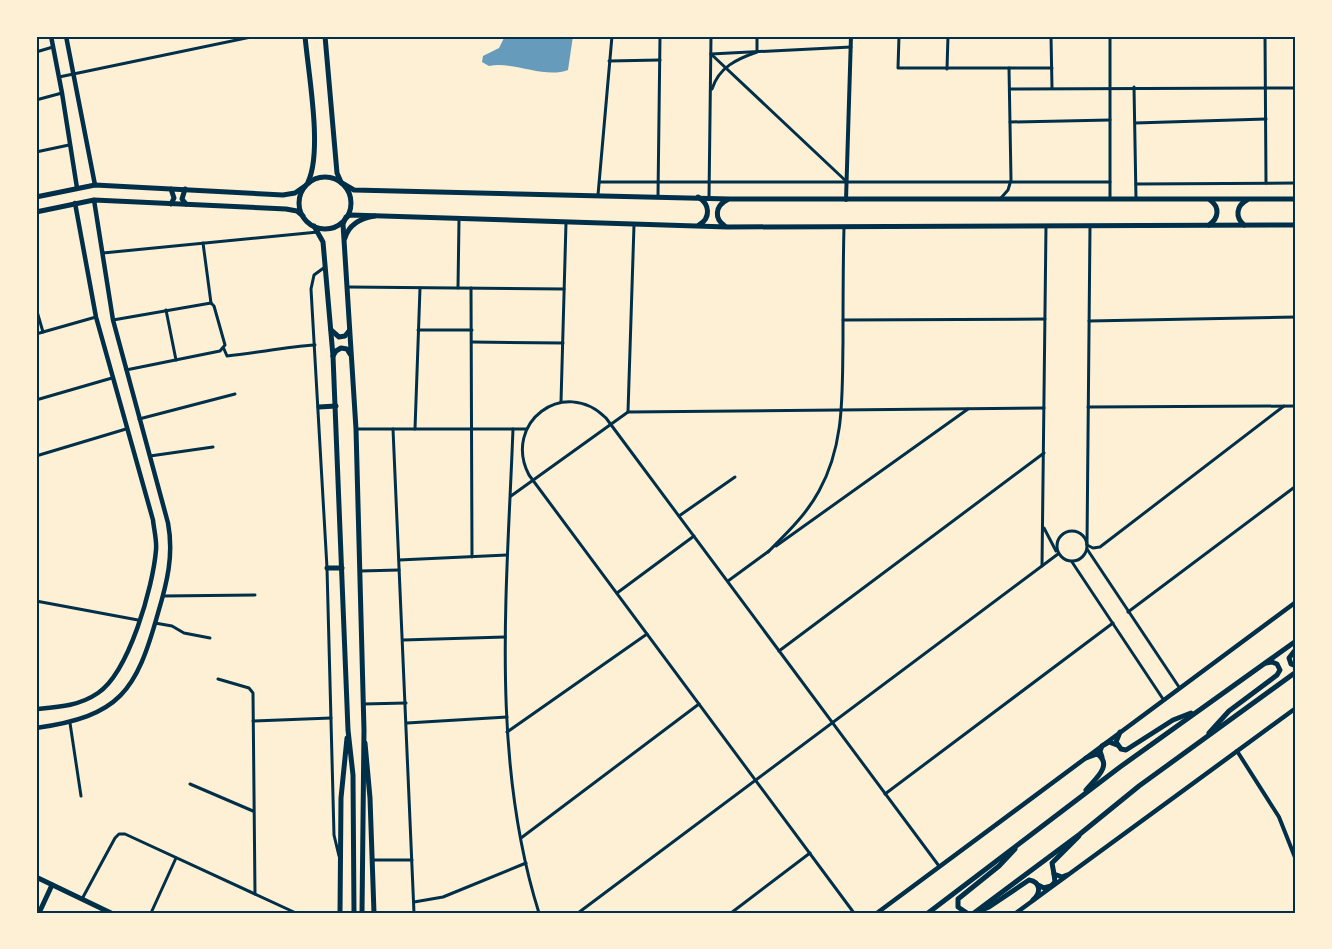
<svg xmlns="http://www.w3.org/2000/svg" width="1332" height="949" font-family="'DejaVu Sans',sans-serif">
	<style>
		.water { fill: #669bbc }
		.lines { fill: none; stroke-linecap: round; stroke-linejoin: round }
		.minor { stroke: #003049; stroke-width: 3 }
		.tertiary { stroke: #003049; stroke-width: 4 }
		.secondary { stroke: #003049; stroke-width: 4.5 }
		.primary { stroke: #003049; stroke-width: 5 }
		.trunk { stroke: #003049; stroke-width: 5 }
		.neatline { fill: none; stroke: #003049; stroke-width: 2 }
	</style>
	<rect width="100%" height="100%" fill="#fdf0d5"/>
	<!-- water -->
	<path class="water" d="M505,36H573L568,70C544,79 514,61 489,66L482,62L483,56L499,48Z"/>
	<g class="lines">
		<!-- minor -->
		<g class="minor">
			<path d="M899,36L898,68H1052"/>
			<path d="M1051,36L1052,88"/>
			<path d="M1110,36V199"/>
			<path d="M1265,36L1266,183"/>
			<path d="M36,52L53,47"/>
			<path d="M711,54L847,182"/>
			<path d="M711,54L851,47"/>
			<path d="M609,61L660,60"/>
			<path d="M947,69L948,36"/>
			<path d="M59,77L256,36"/>
			<path d="M1134,87L1136,199"/>
			<path d="M712,89C719,67 737,59 757,52V36"/>
			<path d="M1010,89L1296,88"/>
			<path d="M36,100L62,93"/>
			<path d="M1010,122L1110,120"/>
			<path d="M1135,123L1266,119"/>
			<path d="M36,152L69,145"/>
			<path d="M600,182H1110"/>
			<path d="M1136,184L1296,183"/>
			<path d="M598,195L612,36"/>
			<path d="M658,196L660,36"/>
			<path d="M709,198L711,36"/>
			<path d="M1001,198L1008,190L1011,180L1009,68"/>
			<path d="M203,243L211,303"/>
			<path d="M103,253L318,232"/>
			<path d="M325,267L314,275L311,289L327,568L334,835L339,856"/>
			<path d="M348,287L564,289"/>
			<path d="M458,288L459,220"/>
			<path d="M471,288L472,557"/>
			<path d="M36,308L43,332"/>
			<path d="M166,310L176,360"/>
			<path d="M113,320L211,303L214,306L225,345L220,351L126,370"/>
			<path d="M843,320L1045,319"/>
			<path d="M1089,321L1296,317"/>
			<path d="M418,330H472"/>
			<path d="M36,334L96,317"/>
			<path d="M472,342L563,343"/>
			<path d="M224,349L227,356C257,353 285,347 315,345"/>
			<path d="M36,400L112,378"/>
			<path d="M561,402L566,223"/>
			<path d="M1088,407L1296,406"/>
			<path d="M628,412L634,225"/>
			<path d="M139,419L235,394"/>
			<path d="M356,429H526"/>
			<path d="M393,429L414,913"/>
			<path d="M415,429L420,288"/>
			<path d="M513,429C507,588 490,758 539,913"/>
			<path d="M36,456L126,429"/>
			<path d="M150,456L213,447"/>
			<path d="M511,496L628,412L1044,408"/>
			<path d="M679,516L735,477"/>
			<path d="M1044,528L1056,551"/>
			<circle cx="1072" cy="546" r="15"/>
			<path d="M1087,544L1090,226"/>
			<path d="M1087,545L1093,548L1100,547L1284,406"/>
			<path d="M776,546L968,409"/>
			<path d="M1087,549L1179,687"/>
			<path d="M768,552C787,533 806,515 819,491C845,444 842,394 843,342C843,304 843,266 844,227"/>
			<path d="M399,560L507,555"/>
			<path d="M1072,562L1163,699"/>
			<path d="M1042,566L1046,226"/>
			<path d="M360,571L399,570"/>
			<path d="M728,581L769,551"/>
			<path d="M617,593L694,536"/>
			<path d="M163,596L255,595"/>
			<path d="M36,601L138,620"/>
			<path d="M1128,612L1296,486"/>
			<path d="M155,623L172,626L184,633L210,638"/>
			<path d="M403,640L505,637"/>
			<path d="M779,651L1044,453"/>
			<path d="M218,679L249,688L253,693L255,894"/>
			<path d="M363,704L406,703"/>
			<path d="M253,721L331,718"/>
			<path d="M70,723L81,796"/>
			<path d="M407,723L507,717"/>
			<path d="M507,732L647,634"/>
			<path d="M190,784L253,811"/>
			<path d="M885,794L1113,623"/>
			<path d="M521,838L699,704"/>
			<path d="M372,860H412"/>
			<path d="M82,899L115,838L119,834H125L296,913"/>
			<path d="M414,902L443,897L526,863"/>
			<path d="M151,913L176,858"/>
			<path d="M578,913L1058,554"/>
			<path d="M731,913L810,853"/>
			<path d="M854,913L529,475C502,423 564,376 606,418L939,866"/>
		</g>
		<!-- tertiary -->
		<g class="tertiary">
			<path d="M846,200L851,36"/>
			<path d="M1237,751L1279,817L1296,860"/>
		</g>
		<!-- secondary -->
		<g class="secondary">
			<path d="M51,36L62,93L77,188"/>
			<path d="M66,36L95,185"/>
			<path d="M36,709C59,707 79,706 98,693C129,672 153,587 156,550C157,541 154,530 153,520L96,317L75,203"/>
			<path d="M36,728C120,716 136,692 158,613C167,583 174,555 168,523L113,320L94,200"/>
			<path d="M877,913L1296,602"/>
			<path d="M1016,913L1296,708"/>
		</g>
		<!-- primary -->
		<g class="primary">
			<path d="M342,183L354,190L730,199H1296"/>
			<path d="M185,189L182,199L186,204"/>
			<path d="M36,197L95,185L283,195L295,193L305,186"/>
			<path d="M698,197C710,204 711,218 699,225"/>
			<path d="M171,204L174,198L171,189"/>
			<path d="M36,212L94,200L286,209L297,211L303,216"/>
			<path d="M346,217L351,215L727,227L1296,225"/>
			<path d="M1209,225C1219,218 1220,207 1210,200"/>
			<path d="M1244,225C1235,217 1236,206 1247,200"/>
			<path d="M725,226C714,219 715,206 727,200"/>
		</g>
		<!-- trunk -->
		<g class="trunk">
			<path d="M305,36C308,72 323,151 308,182"/>
			<path d="M325,36L337,173L341,182"/>
			<circle cx="325" cy="203" r="26"/>
			<path d="M345,219L343,224L356,429L364,730L362,913"/>
			<path d="M314,226L323,242L333,356L348,730L353,775L354,913"/>
			<path d="M345,238C349,224 362,218 375,216"/>
			<path d="M331,330L339,337L345,336L349,331"/>
			<path d="M333,356L336,351L341,348L347,349L350,354"/>
			<path d="M319,407L336,406"/>
			<path d="M327,568H342"/>
			<path d="M1296,649L1289,658L1291,664L1296,666"/>
			<path d="M1120,732L1116,742L1121,749L1126,750L1173,720L1191,713"/>
			<path d="M1209,733L1229,711L1277,675L1280,670L1277,664L1272,662L1266,663"/>
			<path d="M365,743L370,798L374,913"/>
			<path d="M1102,757L1100,751L1102,746L1109,742L1117,745"/>
			<path d="M1086,758L1097,754C1114,765 1094,780 1086,790"/>
			<path d="M1067,875L1062,877L1054,874L1052,863L1079,836"/>
			<path d="M36,877L111,913"/>
			<path d="M1038,885L1044,888L1051,886L1055,882L1054,874"/>
			<path d="M977,912L989,907L1029,880C1041,882 1041,893 1033,900"/>
			<path d="M39,913L52,885"/>
			<path d="M340,913L341,798L347,738"/>
			<path d="M928,913L1120,767L1296,641"/>
			<path d="M967,913L958,907V899L999,866L1015,849"/>
			<path d="M974,913L1080,834L1139,786L1296,672"/>
		</g>
	</g>
	<!-- border -->
	<rect width="1332" height="949" fill="none" stroke="#fdf0d5" stroke-width="75"/>
	<rect x="38" y="38" width="1256" height="874" class="neatline"/>
</svg>
